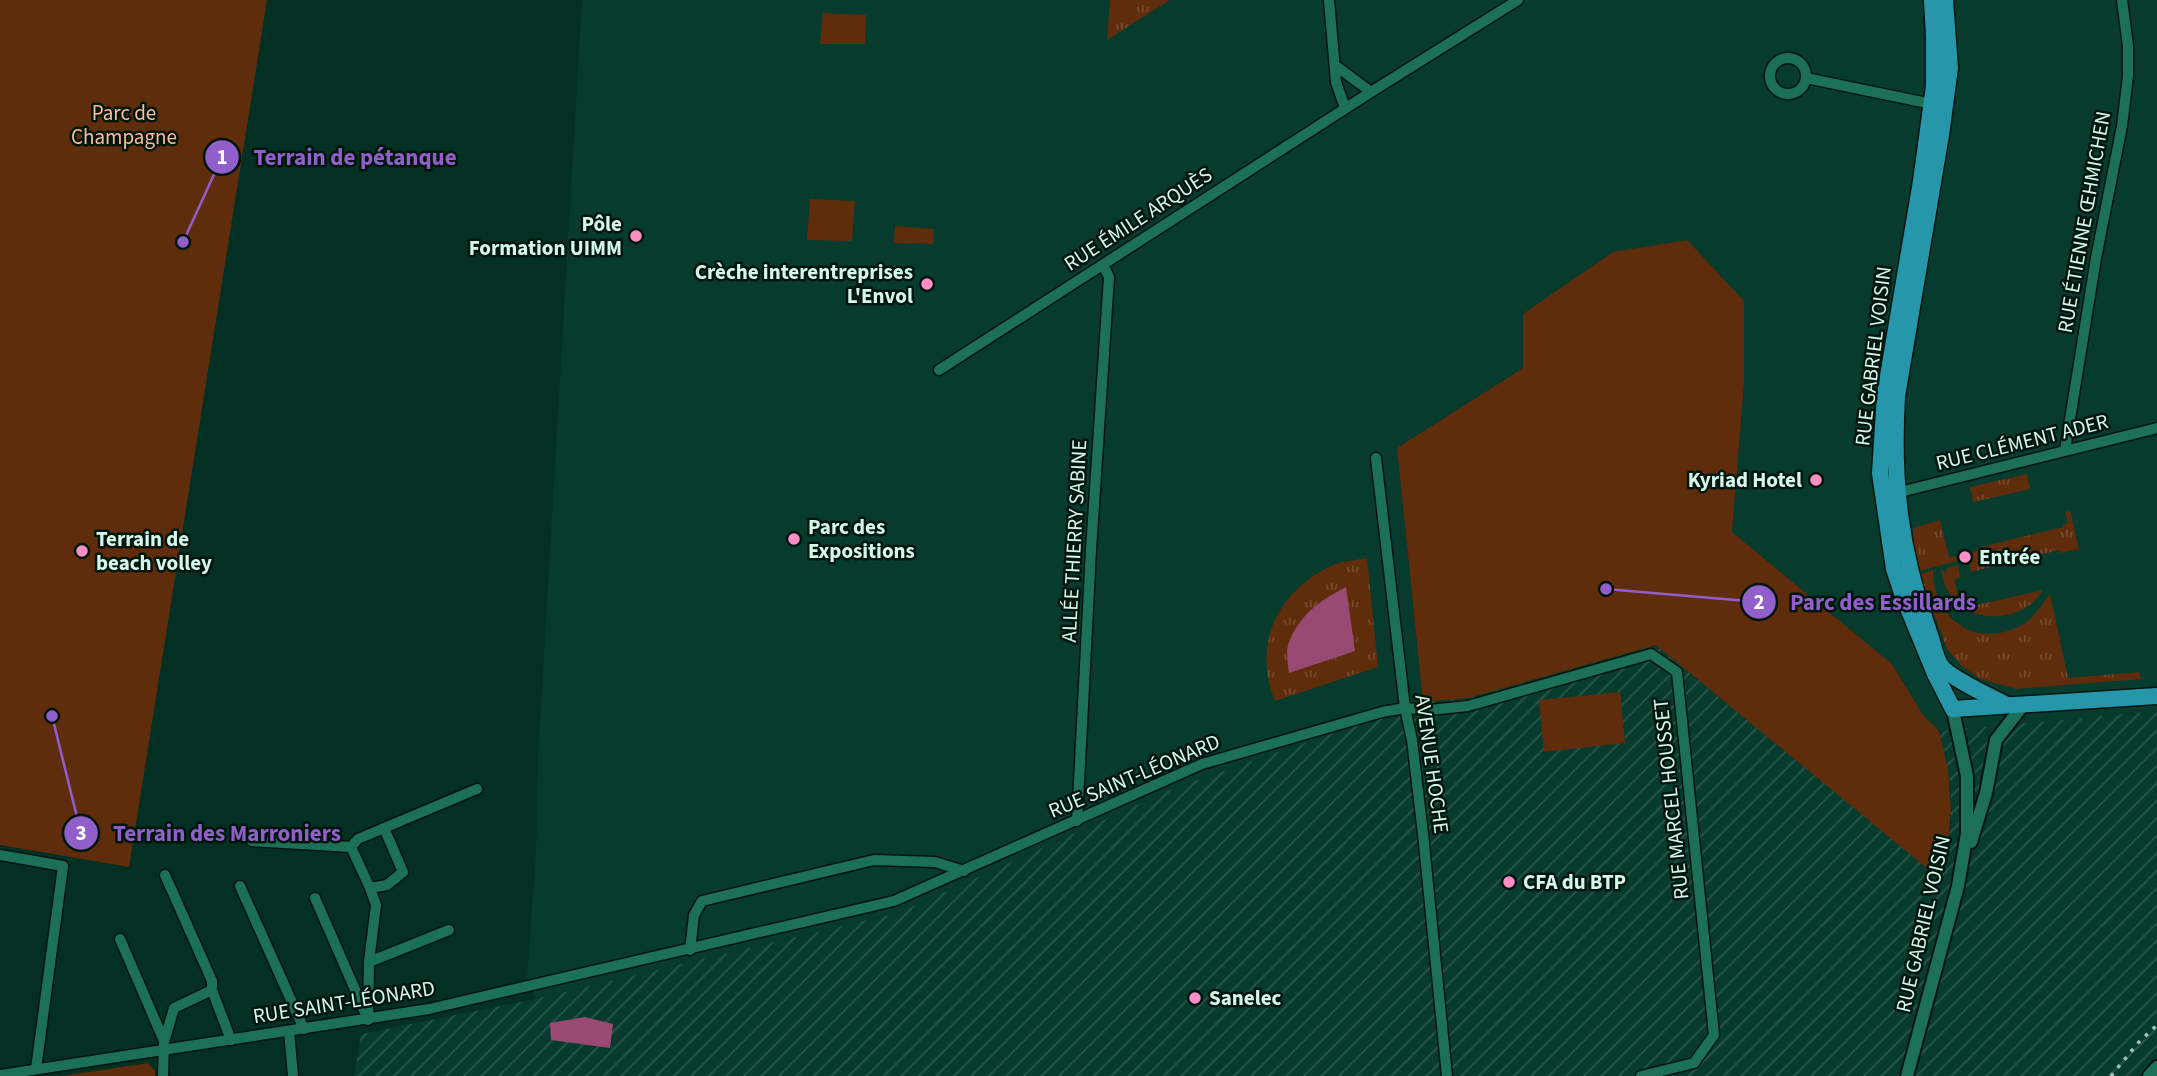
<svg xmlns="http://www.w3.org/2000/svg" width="2157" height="1076" font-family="'Source Sans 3',sans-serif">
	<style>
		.built { fill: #063b2d }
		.industrial { fill: url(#industrial-furrows) }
		.grass { fill: url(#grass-tufts) }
		.park { fill: #5f2d0c }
		.water { fill: #994a73 }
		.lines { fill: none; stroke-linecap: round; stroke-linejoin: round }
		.minor-casing { stroke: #00150e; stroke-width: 13 }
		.tertiary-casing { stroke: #00150e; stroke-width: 16 }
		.primary-casing { stroke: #00150e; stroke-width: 19 }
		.minor { stroke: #1c7058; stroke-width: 10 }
		.tertiary { stroke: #1c7058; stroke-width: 12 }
		.primary { stroke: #2696aa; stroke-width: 16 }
		.rail { stroke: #9cc3b5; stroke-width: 3.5; stroke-dasharray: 3.5 7; stroke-linecap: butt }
		.poi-dot { fill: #fb8fc5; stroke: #00150e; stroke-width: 2.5 }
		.labels { text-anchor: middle; stroke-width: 5; stroke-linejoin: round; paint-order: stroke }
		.park-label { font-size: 21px; fill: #fdbd9a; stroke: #00150e }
		.street-label { font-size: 21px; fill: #d4f9ea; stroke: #00150e }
		.poi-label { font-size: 21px; font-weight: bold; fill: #d4f9ea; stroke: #00150e; text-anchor: start }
		.leader { fill: none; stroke: #915fca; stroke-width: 2.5 }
		.callout-dot { fill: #915fca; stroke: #00150e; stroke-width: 2.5 }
		.mark-label { font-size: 21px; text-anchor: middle; font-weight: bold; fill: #fff }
		.callout-label { font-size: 23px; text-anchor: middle; font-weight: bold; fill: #915fca; stroke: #00150e; stroke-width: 5; stroke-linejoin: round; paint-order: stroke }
	</style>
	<defs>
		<pattern id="industrial-furrows" width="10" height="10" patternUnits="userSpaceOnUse" patternTransform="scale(1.75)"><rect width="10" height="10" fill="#063b2d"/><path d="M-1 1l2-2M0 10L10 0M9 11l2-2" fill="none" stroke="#29584c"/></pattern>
		<pattern id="grass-tufts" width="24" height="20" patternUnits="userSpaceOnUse" patternTransform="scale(1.75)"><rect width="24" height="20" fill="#5f2d0c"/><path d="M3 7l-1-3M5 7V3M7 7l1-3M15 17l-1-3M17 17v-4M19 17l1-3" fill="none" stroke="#754c30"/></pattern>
	</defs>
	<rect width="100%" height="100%" fill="#033023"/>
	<!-- built -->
	<path class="built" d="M582,0H2157V711L1939,731L1923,715L1892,664L1732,532L1744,384V301L1523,314V368L1397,448L1423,702L1172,789L901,912L535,999L527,977L536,854L538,757Z"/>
	<!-- industrial -->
	<path class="industrial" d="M1656,645L1940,878L1951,825V810L1950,782L1939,731L2157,711V1076H354L361,1034L535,999L901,912L1172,789L1423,702L1468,698Z"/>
	<!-- grass -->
	<g class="grass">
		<path d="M1110,0H1170L1107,40Z"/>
		<path d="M2027,474L2030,489L1973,502L1970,487Z"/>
		<path d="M2070,511L2079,549L2060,553L2059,550L1971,572L1967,553L1977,551V548L2063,527V524L2068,523L2065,512Z"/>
		<path d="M1940,520L1949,557L1956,556L1957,561L1919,571L1912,545L1913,528Z"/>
		<path d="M1367,558L1378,667L1275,701C1251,643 1279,588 1336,564C1345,561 1357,560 1367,558Z"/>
		<path d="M1958,565L1960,578L1954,579L1961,605L1967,604L1968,607L2043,590C2022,626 1962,626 1945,585C1943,581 1942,574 1941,569L1946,574L1947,568Z"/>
		<path d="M1933,570C1933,619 1975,649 2020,626C2034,619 2041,605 2050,594L2068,678L2139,672L2141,679L2016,689L1980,679L1962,666L1947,649L1920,575Z"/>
	</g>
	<!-- park -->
	<g class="park">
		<path d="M0,0H267L129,867L0,845Z"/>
		<path d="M823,13L866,15L865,44H820Z"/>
		<path d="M810,199L855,201L852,241L807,240Z"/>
		<path d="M895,226L934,229L933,244L894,243Z"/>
		<path d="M1687,240L1744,301V384L1732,532L1892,664L1923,715L1939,731L1948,769L1951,810L1948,843L1940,879L1656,645L1468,698L1423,702L1397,448L1523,368V314L1613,252Z"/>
		<path d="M1620,692L1625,743L1544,752L1539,700Z"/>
		<path d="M148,1063L155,1071V1076H62Z"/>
	</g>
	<!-- water -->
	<g class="water">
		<path d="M1346,587L1355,651L1289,673C1288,665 1286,653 1288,645C1298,616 1320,600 1346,587Z"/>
		<path d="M585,1017L613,1024L610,1048L551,1040L550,1023Z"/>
	</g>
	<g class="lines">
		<defs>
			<g id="minor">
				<path d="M1329,0L1336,82L1345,108"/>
				<circle cx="1788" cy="76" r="18"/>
				<path d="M1336,66L1371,92"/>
				<path d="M1806,78L1932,104"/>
				<path d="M939,370L1371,92L1518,0"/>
				<path d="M2065,450L2096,258L2122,126L2128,76V46L2122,0"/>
				<path d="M1376,458L1405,708L1412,740L1423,834L1447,1076"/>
				<path d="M1896,493L2157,428"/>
				<path d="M1077,821L1091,550L1109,277L1103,265"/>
				<path d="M384,828L477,789"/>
				<path d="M252,841L351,847"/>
				<path d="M0,855L63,866L36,1069"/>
				<path d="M165,875L212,981V990"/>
				<path d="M240,886L304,1029"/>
				<path d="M315,898L367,1017"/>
				<path d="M120,939L164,1041"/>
				<path d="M690,950L694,915L702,901L874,860L935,862L964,871"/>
				<path d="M369,962L449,930"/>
				<path d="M368,1020L369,962L376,905L370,888L387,885L403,872L384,828L358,839L351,847L370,888"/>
				<path d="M289,1031L293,1076"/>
				<path d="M0,1075L429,1009L894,901L1202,764L1382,712L1405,708L1430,710L1468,706L1651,654L1677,672L1714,1035L1694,1063L1641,1076"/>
				<path d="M163,1076L164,1042L174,1008L212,990L231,1040"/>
			</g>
			<g id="tertiary">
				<path d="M1971,842L1986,793L1996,740L2024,704"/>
				<path d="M1907,1076L1958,886L1967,833V776L1951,701"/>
				<path d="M2149,1076L2157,1067"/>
			</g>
			<g id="primary">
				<path d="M1932,0L1934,36V86L1921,181L1885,394L1880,473L1894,569L1903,596L1935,674L1953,709L2157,696"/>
				<path d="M1945,0L1950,68L1941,135L1897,396C1892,482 1900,551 1929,632C1933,642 1935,659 1942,667C1952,679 1992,697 2007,705"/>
			</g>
		</defs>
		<!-- minor casing -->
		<use href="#minor" class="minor-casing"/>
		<!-- tertiary casing -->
		<use href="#tertiary" class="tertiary-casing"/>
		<!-- primary casing -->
		<use href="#primary" class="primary-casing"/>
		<!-- minor -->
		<use href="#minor" class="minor"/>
		<!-- tertiary -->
		<use href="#tertiary" class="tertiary"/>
		<!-- primary -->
		<use href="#primary" class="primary"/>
		<!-- rail -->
		<path class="rail" d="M2111,1076L2138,1043L2157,1025"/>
	</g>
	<!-- markers -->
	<g class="poi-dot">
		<circle cx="636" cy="236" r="7"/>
		<circle cx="927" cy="284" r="7"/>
		<circle cx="1816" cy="480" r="7"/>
		<circle cx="794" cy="539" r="7"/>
		<circle cx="82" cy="551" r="7"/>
		<circle cx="1965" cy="557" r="7"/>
		<circle cx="1509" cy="882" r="7"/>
		<circle cx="1195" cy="998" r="7"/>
	</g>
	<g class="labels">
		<!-- park labels -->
		<g class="park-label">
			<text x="124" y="120">Parc de<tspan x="124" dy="24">Champagne</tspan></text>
		</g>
		<!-- street labels -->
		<g class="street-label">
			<text transform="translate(1138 219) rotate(-33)" y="7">RUE ÉMILE ARQUÈS</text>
			<text transform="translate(2084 222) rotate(-80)" y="7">RUE ÉTIENNE ŒHMICHEN</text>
			<text transform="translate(1873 356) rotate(-83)" y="7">RUE GABRIEL VOISIN</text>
			<text transform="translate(2022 442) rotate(-14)" y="7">RUE CLÉMENT ADER</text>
			<text transform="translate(1074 541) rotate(-87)" y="7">ALLÉE THIERRY SABINE</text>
			<text transform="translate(1432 764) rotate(82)" y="7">AVENUE HOCHE</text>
			<text transform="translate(1134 776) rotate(-23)" y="7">RUE SAINT-LÉONARD</text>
			<text transform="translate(1671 799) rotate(-96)" y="7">RUE MARCEL HOUSSET</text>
			<text transform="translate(1923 924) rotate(-77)" y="7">RUE GABRIEL VOISIN</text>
			<text transform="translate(344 1002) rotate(-9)" y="7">RUE SAINT-LÉONARD</text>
		</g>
		<!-- poi labels -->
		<g class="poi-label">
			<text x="622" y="231" text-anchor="end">Pôle<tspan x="622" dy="24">Formation UIMM</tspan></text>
			<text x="913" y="279" text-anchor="end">Crèche interentreprises<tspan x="913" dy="24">L'Envol</tspan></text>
			<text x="1802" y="487" text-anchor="end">Kyriad Hotel</text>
			<text x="808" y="534">Parc des<tspan x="808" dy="24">Expositions</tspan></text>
			<text x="96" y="546">Terrain de<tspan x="96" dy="24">beach volley</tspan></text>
			<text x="1979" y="564">Entrée</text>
			<text x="1523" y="889">CFA du BTP</text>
			<text x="1209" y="1005">Sanelec</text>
		</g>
	</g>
	<!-- callouts -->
	<path class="leader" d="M183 242L222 157M1606 589L1759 602M52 716L81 833"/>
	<g class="callout-dot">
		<circle cx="183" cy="242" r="7"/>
		<circle cx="1606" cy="589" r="7"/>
		<circle cx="52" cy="716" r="7"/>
		<circle cx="222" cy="157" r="18"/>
		<circle cx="1759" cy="602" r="18"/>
		<circle cx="81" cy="833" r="18"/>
	</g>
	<g class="mark-label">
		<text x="222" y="164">1</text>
		<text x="1759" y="609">2</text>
		<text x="81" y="840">3</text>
	</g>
	<g class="callout-label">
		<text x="355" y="165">Terrain de pétanque</text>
		<text x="1883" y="610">Parc des Essillards</text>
		<text x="227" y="841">Terrain des Marroniers</text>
	</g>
</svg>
